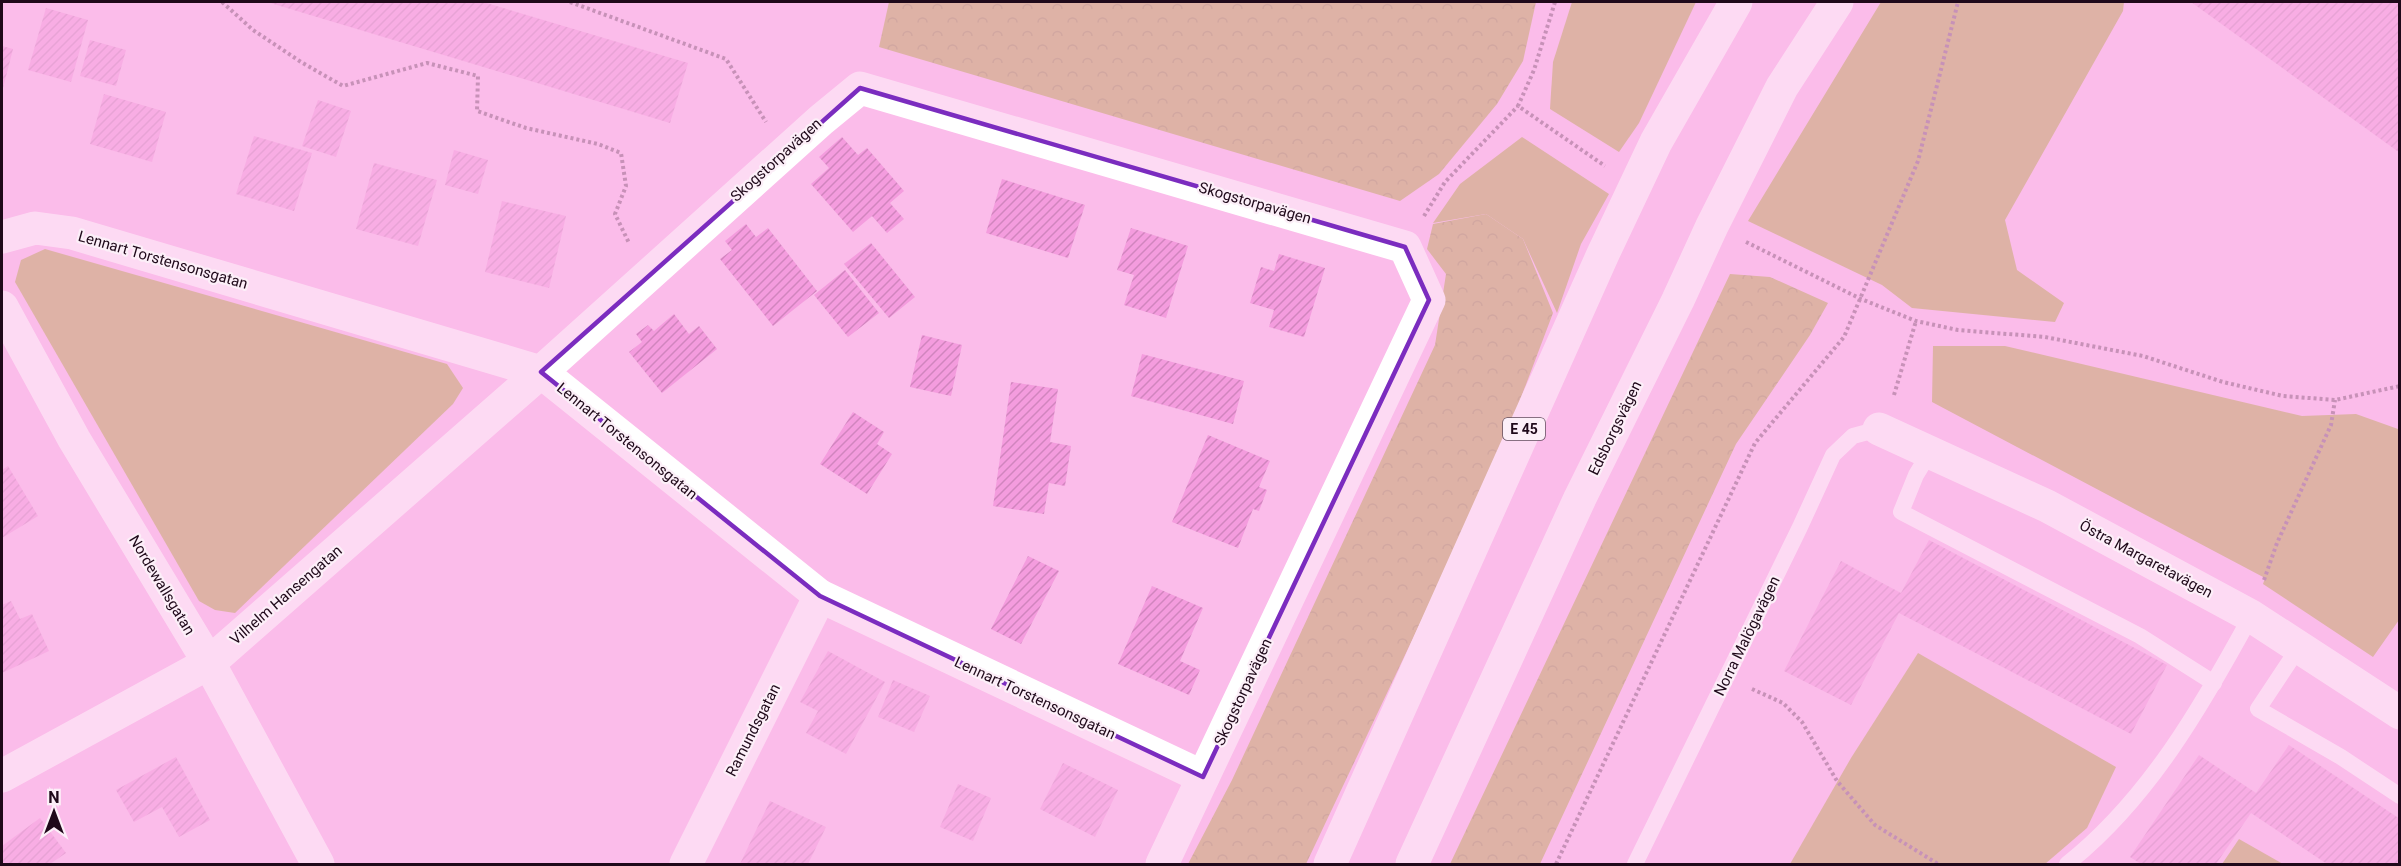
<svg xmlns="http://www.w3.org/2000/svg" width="2401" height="866" font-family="Roboto,sans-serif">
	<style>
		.green { fill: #baa754 }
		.forest { fill: url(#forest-crowns) }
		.building { fill: url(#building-hatch) }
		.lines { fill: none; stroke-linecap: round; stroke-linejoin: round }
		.path { stroke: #885e7d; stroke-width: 4; stroke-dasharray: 3 3; stroke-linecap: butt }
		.service { stroke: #fff; stroke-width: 16 }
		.minor { stroke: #fff; stroke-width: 33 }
		.trunk { stroke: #fff; stroke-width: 33 }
		.marked { fill: none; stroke: #7b2cbf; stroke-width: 4.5; stroke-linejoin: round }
		.labels { text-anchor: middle; stroke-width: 4.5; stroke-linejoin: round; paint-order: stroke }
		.shield { fill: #fceff8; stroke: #614e5d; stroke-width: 1.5 }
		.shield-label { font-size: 14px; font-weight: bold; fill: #1f091a }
		.street-label { font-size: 15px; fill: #1f091a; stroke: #fceff8 }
	</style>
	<defs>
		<pattern id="forest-crowns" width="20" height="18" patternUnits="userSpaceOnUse" patternTransform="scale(1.5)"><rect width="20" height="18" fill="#baa754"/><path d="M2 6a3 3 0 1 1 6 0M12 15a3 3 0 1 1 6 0" fill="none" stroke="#9f8e49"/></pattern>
		<pattern id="building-hatch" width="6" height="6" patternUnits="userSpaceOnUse" patternTransform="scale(1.5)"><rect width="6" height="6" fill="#f49cde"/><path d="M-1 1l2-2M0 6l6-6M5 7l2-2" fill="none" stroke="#d185be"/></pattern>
	</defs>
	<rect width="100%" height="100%" fill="#fbbcea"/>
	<!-- green -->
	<g class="green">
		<path d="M1572,2H1696L1639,123L1619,152L1550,109L1553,62Z"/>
		<path d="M1881,2H2124L2123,11L2005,220L2017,270L2064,303L2055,322L1912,308L1882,285L1748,221Z"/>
		<path d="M1522,137L1609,194L1581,244L1557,313L1523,239L1486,214L1433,223L1460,184Z"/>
		<path d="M45,249L447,364L463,388L453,404L235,613L215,610L199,601L15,282L21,260Z"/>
		<path d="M1933,346H2005L2302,416L2356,414L2398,429L2400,444L2399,620L2373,657L2263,584L2265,578L1932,402Z"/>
		<path d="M1918,653L2116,767L2087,828L2045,864H1790L1851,758Z"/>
		<path d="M2239,839L2283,864H2222Z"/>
	</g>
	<!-- forest -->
	<g class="forest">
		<path d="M889,2H1536L1523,61L1497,104L1439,174L1400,201L879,47Z"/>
		<path d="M1486,214L1523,239L1553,313L1497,461L1306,864H1188L1232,780L1435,345L1446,274L1427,249L1433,224Z"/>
		<path d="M1730,274L1770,277L1828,303L1810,335L1736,444L1540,864H1450Z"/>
	</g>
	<!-- building -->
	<g class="building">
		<path d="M267,2H483L688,63L670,123Z"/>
		<path d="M2191,2H2400V153Z"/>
		<path d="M46,8L88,20L71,82L28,70Z"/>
		<path d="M90,40L126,50L116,86L80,76Z"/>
		<path d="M2,46L13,49L2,92Z"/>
		<path d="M104,94L166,112L152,162L90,144Z"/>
		<path d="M318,100L351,111L336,157L302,146Z"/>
		<path d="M254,136L312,153L294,211L236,194Z"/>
		<path d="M842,137L858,155L867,148L904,191L890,203L904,219L887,233L872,216L853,232L811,184L829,168L819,157Z"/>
		<path d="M454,150L488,160L478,194L445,185Z"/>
		<path d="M374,163L437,180L418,246L356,229Z"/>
		<path d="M1002,179L1085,205L1068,258L986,233Z"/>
		<path d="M502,201L566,216L549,288L485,272Z"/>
		<path d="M746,224L756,237L768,228L817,291L773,326L720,259L732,250L725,241Z"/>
		<path d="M1131,228L1188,246L1166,318L1124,305L1134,275L1117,270Z"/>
		<path d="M871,243L915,297L889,318L844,264Z"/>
		<path d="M1279,254L1325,268L1304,337L1269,327L1274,310L1250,303L1261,267L1274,271Z"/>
		<path d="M845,270L879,313L848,337L814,295Z"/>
		<path d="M674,314L689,334L699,326L717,349L662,393L629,352L642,342L636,334L648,325L654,331Z"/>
		<path d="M922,335L962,345L951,396L910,387Z"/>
		<path d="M1142,354L1244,381L1233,424L1131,396Z"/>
		<path d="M1011,382L1058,389L1050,442L1071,446L1065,486L1049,483L1044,514L993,506Z"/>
		<path d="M853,412L884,432L877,444L892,454L867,494L820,464Z"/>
		<path d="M1208,435L1270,461L1259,487L1267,490L1259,511L1253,509L1238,548L1172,522Z"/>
		<path d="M8,466L38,516L2,538V470Z"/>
		<path d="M1929,540L2167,665L2131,734L1899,613L1851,705L1784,671L1841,561L1901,593Z"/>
		<path d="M1028,556L1059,571L1021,644L991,629Z"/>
		<path d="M1152,586L1203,608L1180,661L1200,670L1189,695L1118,664Z"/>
		<path d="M11,601L20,619L32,614L49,651L2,673V605Z"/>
		<path d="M828,651L885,682L846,754L806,733L818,711L800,702Z"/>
		<path d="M893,680L930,696L914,732L878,717Z"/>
		<path d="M2289,745L2400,819V864H2327L2251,813L2216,864H2141L2130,857L2199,755L2256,793Z"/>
		<path d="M176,757L210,820L179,837L162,807L134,822L116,790Z"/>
		<path d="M1063,763L1118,790L1095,837L1040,809Z"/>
		<path d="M958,784L991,798L973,841L940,827Z"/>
		<path d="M770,801L826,827L808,864H740Z"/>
		<path d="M40,818L66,853L50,864H2V846Z"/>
	</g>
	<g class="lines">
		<!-- path -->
		<g class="path">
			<path d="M222,2L253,30L301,62L343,86L427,63L478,76L477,111L526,128L598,144L621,153L626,186L615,214L629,243"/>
			<path d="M570,2L726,59L766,122"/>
			<path d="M1555,2L1534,70L1518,106L1605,166"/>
			<path d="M1424,216L1445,182L1518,106"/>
			<path d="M1746,242L1861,299L1916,321L1958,330L2045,337L2143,356L2223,382L2283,396L2335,400L2400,386"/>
			<path d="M1894,395L1916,321"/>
			<path d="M2264,580L2277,543L2331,425L2335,400"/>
			<path d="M1752,689L1783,703L1802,722L1837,781L1875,825L1938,864"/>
			<path d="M1556,864L1755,443L1844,337L1918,161L1958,2"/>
		</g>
		<!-- service -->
		<g class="service">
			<path d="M1930,452L1916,475L1901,512L2140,636L2214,683"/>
			<path d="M2299,647L2258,709L2341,757L2400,796"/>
			<path d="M1635,864L1800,527L1833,455L1853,436L1879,429"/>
			<path d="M2067,864C2148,800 2202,706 2251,616"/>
		</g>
		<!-- minor -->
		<g class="minor">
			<path d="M2,237L35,228L72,233L541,372L820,596L1203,777"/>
			<path d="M2,307L74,439L209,663L318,864"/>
			<path d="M1879,429L2047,506L2251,616L2400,713"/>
			<path d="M2,776L209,663L541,372L821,120L860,88L1405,247L1429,300L1162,864"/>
			<path d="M686,864L820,596"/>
		</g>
		<!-- trunk -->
		<g class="trunk">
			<path d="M1330,864L1603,254L1656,142L1736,2"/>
			<path d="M1412,864L1580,498L1678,300L1712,226L1782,87L1837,2"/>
		</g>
	</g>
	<!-- marked area -->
	<path d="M0 0H2401V866H0ZM860,88L1405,247L1429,300L1203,777L820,596L541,372Z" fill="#fbbcea" fill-opacity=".55" fill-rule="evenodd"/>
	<path class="marked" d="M860,88L1405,247L1429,300L1203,777L820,596L541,372Z"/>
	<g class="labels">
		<!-- shield labels -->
		<rect class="shield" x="1503" y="418" width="42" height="22" rx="4.5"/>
		<g class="shield-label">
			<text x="1524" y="434">E 45</text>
		</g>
		<!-- street labels -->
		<g class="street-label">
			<text transform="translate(776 160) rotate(-42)" y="5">Skogstorpavägen</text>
			<text transform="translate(1255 203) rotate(16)" y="5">Skogstorpavägen</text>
			<text transform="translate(163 260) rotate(16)" y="5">Lennart Torstensonsgatan</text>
			<text transform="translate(1615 428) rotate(-64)" y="5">Edsborgsvägen</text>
			<text transform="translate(627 441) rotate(39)" y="5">Lennart Torstensonsgatan</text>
			<text transform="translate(2146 559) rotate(28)" y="5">Östra Margaretavägen</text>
			<text transform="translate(162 585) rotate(59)" y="5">Nordewallsgatan</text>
			<text transform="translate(286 595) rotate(-41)" y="5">Vilhelm Hansengatan</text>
			<text transform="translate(1747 636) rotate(-64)" y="5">Norra Malögavägen</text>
			<text transform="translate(1243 692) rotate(-65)" y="5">Skogstorpavägen</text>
			<text transform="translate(1035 698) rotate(25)" y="5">Lennart Torstensonsgatan</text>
			<text transform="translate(753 730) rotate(-63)" y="5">Ramundsgatan</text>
		</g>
	</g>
	<!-- border -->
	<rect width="2401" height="866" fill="none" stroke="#1f091a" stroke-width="6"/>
	<!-- north arrow -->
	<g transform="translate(54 812)" stroke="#fceff8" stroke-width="4.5" paint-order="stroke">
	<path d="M0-4.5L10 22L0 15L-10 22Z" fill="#1f091a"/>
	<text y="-9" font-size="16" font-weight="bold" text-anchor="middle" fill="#1f091a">N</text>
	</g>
</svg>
